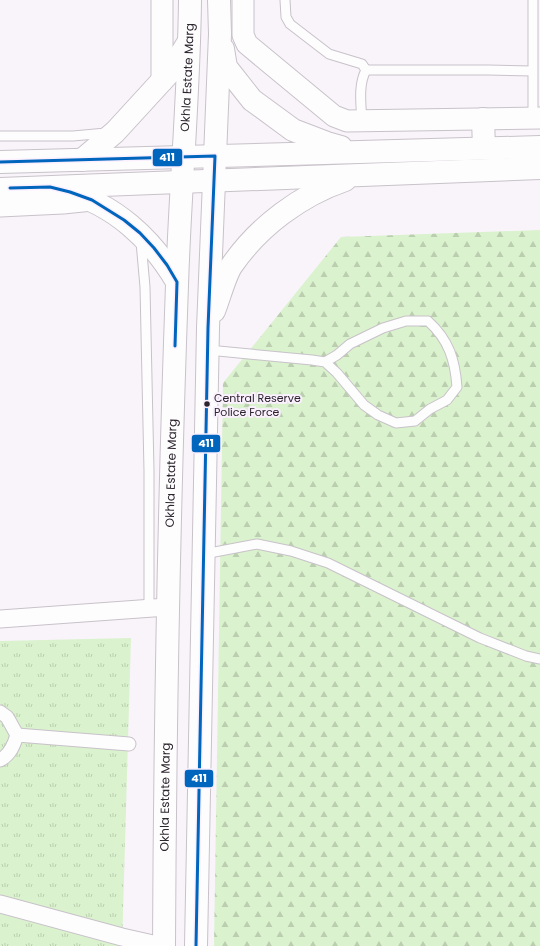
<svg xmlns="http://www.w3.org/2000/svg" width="540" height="946" font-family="Poppins,sans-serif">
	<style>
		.forest { fill: url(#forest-firs) }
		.park { fill: url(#park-tufts) }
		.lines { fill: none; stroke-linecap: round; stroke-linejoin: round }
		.service-casing { stroke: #c8c2c9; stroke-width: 11 }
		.pedestrian-casing { stroke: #c8c2c9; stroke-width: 15 }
		.minor-casing { stroke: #c8c2c9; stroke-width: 19 }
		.tertiary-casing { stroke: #c8c2c9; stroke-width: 23 }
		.secondary-casing { stroke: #c8c2c9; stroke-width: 24 }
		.service { stroke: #fefdfe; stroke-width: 9 }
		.pedestrian { stroke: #fefdfe; stroke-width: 13 }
		.minor { stroke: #fefdfe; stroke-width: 17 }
		.tertiary { stroke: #fefdfe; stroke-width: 21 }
		.secondary { stroke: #fefdfe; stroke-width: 22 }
		.bus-1-casing { stroke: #faf0fe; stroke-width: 6 }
		.bus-1 { stroke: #0065bd; stroke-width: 3 }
		.bus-dot { fill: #2c252e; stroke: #faf0fe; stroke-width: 1.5 }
		.labels { text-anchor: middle; stroke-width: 4; stroke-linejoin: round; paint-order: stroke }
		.bus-label { font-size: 11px; fill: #2c252e; stroke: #faf0fe; text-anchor: start }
		.street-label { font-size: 12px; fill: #2c252e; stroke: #faf0fe }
		.line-badge { stroke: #faf0fe; stroke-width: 1.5 }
		.badge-label { font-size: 11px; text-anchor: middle; font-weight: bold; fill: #fff }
	</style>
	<defs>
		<pattern id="forest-firs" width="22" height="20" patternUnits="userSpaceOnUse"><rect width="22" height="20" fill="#daf2cd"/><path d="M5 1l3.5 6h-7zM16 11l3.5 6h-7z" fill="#bbcfb0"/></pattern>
		<pattern id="park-tufts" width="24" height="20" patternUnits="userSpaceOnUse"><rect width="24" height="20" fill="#daf2cd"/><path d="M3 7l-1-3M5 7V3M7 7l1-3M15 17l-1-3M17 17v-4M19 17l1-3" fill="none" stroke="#bbcfb0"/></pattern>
	</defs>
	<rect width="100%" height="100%" fill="#f9f4fa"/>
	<!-- forest -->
	<path class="forest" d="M540,230V946H214L223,383L341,237Z"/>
	<!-- park -->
	<path class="park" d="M131,638L122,946H0V641Z"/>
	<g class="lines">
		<defs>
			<g id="service">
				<path d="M285,0L286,17L290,24L329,54L362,64L366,70"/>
				<path d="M366,70H488L532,71"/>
				<path d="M533,119V0"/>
				<path d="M362,121C361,104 358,85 366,70"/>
				<path d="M0,136H73L106,133"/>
				<path d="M141,242L145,287L149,471V608"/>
				<path d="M208,350L312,360L325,362L337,373L364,405L378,415L396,423L415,421L430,409L447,400L457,387C455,360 449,340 428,321H406L383,328L350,344L337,355L325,362"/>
				<path d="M204,554L257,544L291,551L328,563L480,638L526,656L540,659"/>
			</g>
			<g id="pedestrian">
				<path d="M0,712L7,717L17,735C14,745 10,755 0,760"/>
				<path d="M17,735L129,744"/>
			</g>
			<g id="minor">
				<path d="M0,619L167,607"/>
				<path d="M0,904L122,937L162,946"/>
			</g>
			<g id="tertiary">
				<path d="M243,0V35L247,44L334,116L347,121L540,118"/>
				<path d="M162,81V0"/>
				<path d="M0,206L63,203L92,200"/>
			</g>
			<g id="secondary">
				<path d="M223,49L226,67L252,100L293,130L327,143L341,147"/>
				<path d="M483,119L484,148"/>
				<path d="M82,160L115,132L170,72L189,41"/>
				<path d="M0,162L540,147"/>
				<path d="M0,189L540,168"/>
				<path d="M65,191C114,204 152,239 177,282"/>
				<path d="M214,311C219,299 225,275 232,265C259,226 301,195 345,180"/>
				<path id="s1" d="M164,946C165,726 169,505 177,285C180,190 189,95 190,0"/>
				<path d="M196,946L208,328L220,34L219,0"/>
			</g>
		</defs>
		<!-- service casing -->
		<use href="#service" class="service-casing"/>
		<!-- pedestrian casing -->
		<use href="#pedestrian" class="pedestrian-casing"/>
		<!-- minor casing -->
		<use href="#minor" class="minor-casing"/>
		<!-- tertiary casing -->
		<use href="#tertiary" class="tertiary-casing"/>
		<!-- secondary casing -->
		<use href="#secondary" class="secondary-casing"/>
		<!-- service -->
		<use href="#service" class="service"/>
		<!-- pedestrian -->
		<use href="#pedestrian" class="pedestrian"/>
		<!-- minor -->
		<use href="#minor" class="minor"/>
		<!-- tertiary -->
		<use href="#tertiary" class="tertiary"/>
		<!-- secondary -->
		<use href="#secondary" class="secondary"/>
		<defs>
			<g id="bus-1">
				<path d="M0,162L215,156L208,328L196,946"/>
				<path d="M10,188L50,187L70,192L92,200L124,220L140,233L154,248L167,265L177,282L175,346"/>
			</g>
		</defs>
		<!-- bus-1 casing -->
		<use href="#bus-1" class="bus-1-casing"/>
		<!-- bus-1 -->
		<use href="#bus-1" class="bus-1"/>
	</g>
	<!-- markers -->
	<circle class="bus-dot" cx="207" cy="404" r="3.5"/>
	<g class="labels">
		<!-- bus labels -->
		<g class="bus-label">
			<text x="214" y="402">Central Reserve<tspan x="214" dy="14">Police Force</tspan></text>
		</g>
		<!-- street labels -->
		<g class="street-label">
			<text dy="4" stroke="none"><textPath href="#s1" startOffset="869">Okhla Estate Marg</textPath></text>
			<text dy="4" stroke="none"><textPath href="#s1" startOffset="473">Okhla Estate Marg</textPath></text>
			<text dy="4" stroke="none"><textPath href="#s1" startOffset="149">Okhla Estate Marg</textPath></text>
		</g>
	</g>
	<g class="line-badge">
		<rect x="152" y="148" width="31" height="19" rx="4" fill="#0065bd"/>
		<rect x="191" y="434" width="30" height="19" rx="4" fill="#0065bd"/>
		<rect x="184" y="769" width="30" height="19" rx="4" fill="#0065bd"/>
	</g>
	<g class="badge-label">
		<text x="167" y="161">411</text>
		<text x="206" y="447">411</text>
		<text x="199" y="782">411</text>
	</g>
</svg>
